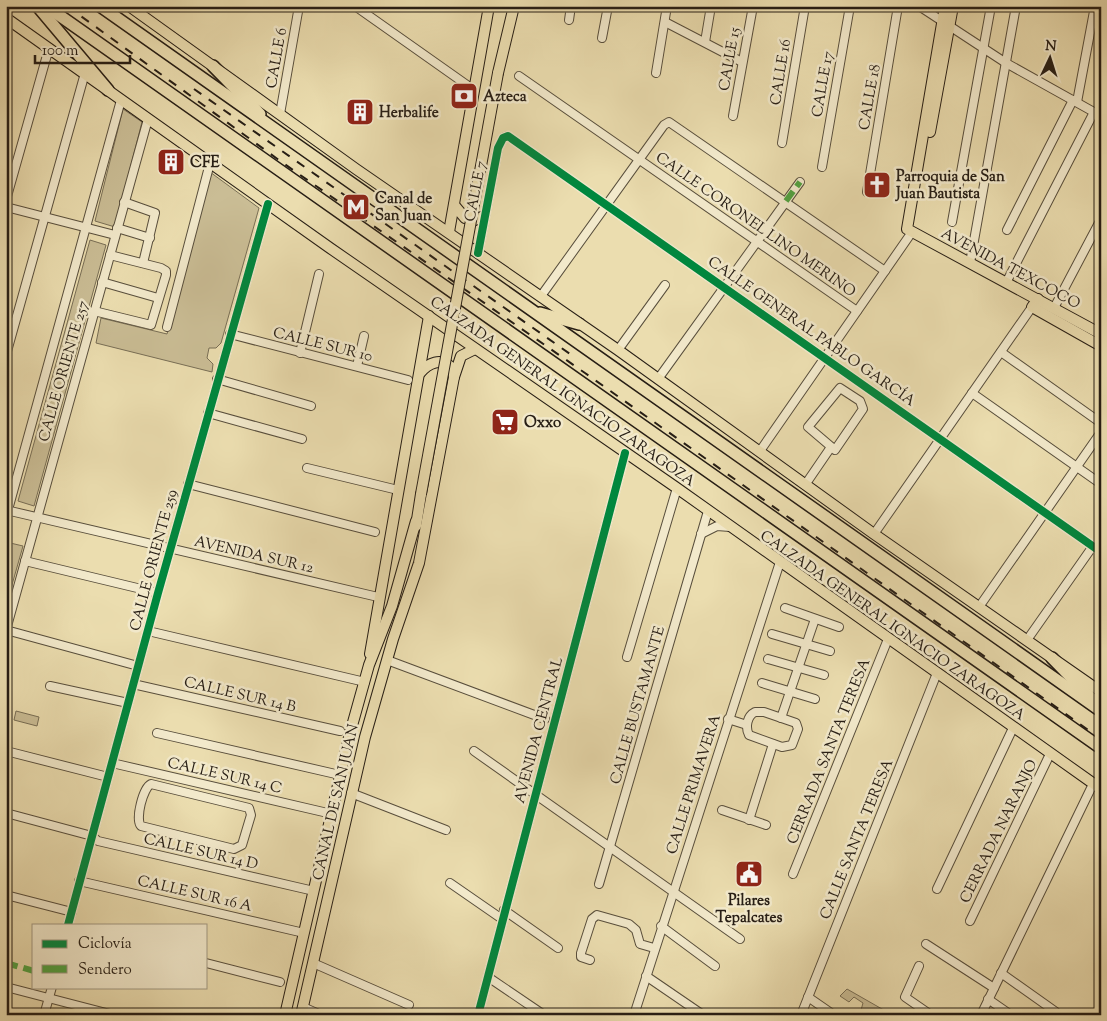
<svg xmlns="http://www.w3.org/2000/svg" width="1107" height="1021" font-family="'Sorts Mill Goudy',serif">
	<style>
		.green { fill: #cabd95; stroke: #786e55 }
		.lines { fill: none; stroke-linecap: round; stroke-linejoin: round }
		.minor-casing { stroke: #584e3c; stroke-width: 10 }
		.major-casing { stroke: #271e15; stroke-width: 12 }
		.highway-casing { stroke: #271e15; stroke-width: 14 }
		.minor { stroke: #f2e9cb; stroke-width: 8 }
		.major { stroke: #ebddaf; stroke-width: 10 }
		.highway { stroke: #ebddaf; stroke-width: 11 }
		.rail { stroke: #271e15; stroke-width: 2; stroke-dasharray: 9 9; stroke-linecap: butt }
		.major-bridge-casing { stroke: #271e15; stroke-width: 12; stroke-linecap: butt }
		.major-bridge { stroke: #ebddaf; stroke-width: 10 }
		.quiet { stroke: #51a240; stroke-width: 6; stroke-dasharray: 12 6; stroke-linecap: butt }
		.cycleway-casing { stroke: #f2e9cb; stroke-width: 11 }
		.cycleway { stroke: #00873e; stroke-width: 8 }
		.labels { text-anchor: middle; stroke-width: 5; stroke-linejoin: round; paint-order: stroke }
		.street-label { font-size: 15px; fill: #271e15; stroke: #f2e9cb }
		.poi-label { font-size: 15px; font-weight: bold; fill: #271e15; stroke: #f2e9cb; text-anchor: start }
	</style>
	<rect width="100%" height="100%" fill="#ebddaf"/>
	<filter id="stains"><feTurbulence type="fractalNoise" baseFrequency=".004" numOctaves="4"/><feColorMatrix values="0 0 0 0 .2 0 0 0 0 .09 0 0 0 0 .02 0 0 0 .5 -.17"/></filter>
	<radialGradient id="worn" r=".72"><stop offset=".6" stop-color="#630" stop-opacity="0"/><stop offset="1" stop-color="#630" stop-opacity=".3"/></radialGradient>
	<!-- green -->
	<g class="green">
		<path d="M123,109L142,122L115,227L95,221Z"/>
		<path d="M210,172L259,208L221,343L216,348H209L207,358L213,364L212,372L96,343L101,318L167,334Z"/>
		<path d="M90,240L106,245L34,506L18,501Z"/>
		<path d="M6,542L23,546L6,606Z"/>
		<path d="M16,711L39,717L37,726L14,720Z"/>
		<path d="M847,989L889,1013L887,1015H869L861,1010L863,1003L854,997L849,1002L840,996Z"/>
	</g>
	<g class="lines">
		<defs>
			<g id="minor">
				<path d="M355,6L474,90"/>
				<path d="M919,6L1006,63L1101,116"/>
				<path d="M569,20L571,6"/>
				<path d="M665,22L742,62"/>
				<path d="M602,38L608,6"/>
				<path d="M705,42L711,6"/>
				<path d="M656,73L667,6"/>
				<path d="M519,76L857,311"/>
				<path d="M1077,102L1095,6"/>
				<path d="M280,114L299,6"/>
				<path d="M733,116L753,6"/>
				<path d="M782,143L805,6"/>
				<path d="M822,167L850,6"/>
				<path d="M867,192L898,6"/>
				<path d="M6,200L49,48"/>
				<path d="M124,202L155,213L143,263"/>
				<path d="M6,207L115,235"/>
				<path d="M952,222L991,6"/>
				<path d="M117,228L150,238"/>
				<path d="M1007,230L1073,100"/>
				<path d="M478,253L498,148L503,138L508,136L1101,552"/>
				<path d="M970,263L1016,6"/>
				<path d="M1007,281L1094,112"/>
				<path d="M102,282L158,298"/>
				<path d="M541,296L664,125L669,122L885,271"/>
				<path d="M1054,308L1101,219"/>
				<path d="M94,311L151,325L166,275V271L161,268L110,255"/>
				<path d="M167,327L210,163"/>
				<path d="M230,334L408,380"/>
				<path d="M618,350L665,285"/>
				<path d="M1001,352L1101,423"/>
				<path d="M300,353L319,274"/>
				<path d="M6,355L85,73"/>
				<path d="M357,366L364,336"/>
				<path d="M217,379L311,406"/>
				<path d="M658,379L800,182"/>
				<path d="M840,388L860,401L863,409L835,450L808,427Z"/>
				<path d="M972,393L1101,484"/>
				<path d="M208,413L302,439"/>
				<path d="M760,451L912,232"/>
				<path d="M307,468L398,490"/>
				<path d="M188,484L375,532"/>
				<path d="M805,485L831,447"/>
				<path d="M6,510L378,597"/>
				<path d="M6,517L121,100"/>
				<path d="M701,534L717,526L730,527"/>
				<path d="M874,534L1032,307"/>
				<path d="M25,561L158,593"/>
				<path d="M979,607L1101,432"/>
				<path d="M785,608L839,627"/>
				<path d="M6,630L148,119"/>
				<path d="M6,630L138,666"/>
				<path d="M148,631L365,682"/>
				<path d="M772,634L830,651"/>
				<path d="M1027,640L1093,546"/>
				<path d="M627,657L677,488"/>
				<path d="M768,659L824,675"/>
				<path d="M387,660L545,719"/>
				<path d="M762,683L815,699"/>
				<path d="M133,684L340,731"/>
				<path d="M50,686L128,703"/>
				<path d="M755,712H764L796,723L798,729L792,745L782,747L749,735C745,727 747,716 755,712Z"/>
				<path d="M781,718L815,619"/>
				<path d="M728,719L747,725"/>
				<path d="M157,733L340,775"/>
				<path d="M6,751L108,777"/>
				<path d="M474,751L740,939"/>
				<path d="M112,763L332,814"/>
				<path d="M151,784L249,808L251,815L242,845L234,849L141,826C135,819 143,788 151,784Z"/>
				<path d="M351,793L446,830"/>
				<path d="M722,810L766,825"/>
				<path d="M6,813L92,836L98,841L314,891"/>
				<path d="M749,820L773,744"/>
				<path d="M793,874L888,639"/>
				<path d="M79,881L304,933"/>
				<path d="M450,883L502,919"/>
				<path d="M599,884L708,511"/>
				<path d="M937,889L1013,728"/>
				<path d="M6,895L72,912"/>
				<path d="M504,910L558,948"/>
				<path d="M970,921L1050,754"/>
				<path d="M68,925L158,593L268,204"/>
				<path d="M661,926L715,966"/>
				<path d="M926,944L994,988"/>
				<path d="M590,960L581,957V953L592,919L597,915L629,924L636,930L640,944L654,948"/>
				<path d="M206,963L280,982"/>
				<path d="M313,963L409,1005"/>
				<path d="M919,966L905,997L931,1015"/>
				<path d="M1001,973L1056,1012"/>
				<path d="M646,976L703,1015"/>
				<path d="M488,977L544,1015"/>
				<path d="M6,987L114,1015"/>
				<path d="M808,997L834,1015"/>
				<path d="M988,999L1011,1015"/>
				<path d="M303,1007L321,1015"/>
				<path d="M44,1015L52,987"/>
				<path d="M478,1015L625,453"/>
				<path d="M634,1015L780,562"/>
				<path d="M801,1015L937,673"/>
				<path d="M981,1015L1093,784"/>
			</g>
			<g id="major">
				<path d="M129,6L356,169L618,350L874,534L1101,692"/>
				<path d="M945,6L907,229L1101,334"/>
				<path d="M6,18L330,248L674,486L1101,789"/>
				<path d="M498,73L514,6"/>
				<path d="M930,132L953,6"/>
				<path d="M454,205L465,218L475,220L484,216"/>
				<path d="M449,232L489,6"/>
				<path d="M1038,299L1032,307L1101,346"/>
				<path d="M420,373C428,363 441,357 452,368L454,377"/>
				<path d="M416,526L421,494"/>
				<path d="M370,654L429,316"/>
				<path d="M285,1015L350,733L369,665L392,606L416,521"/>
				<path d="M301,1015L365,737L393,639L419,563L454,377L461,356L475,349"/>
			</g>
			<g id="highway">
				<path d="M46,6L1101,748"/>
				<path d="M100,6L1101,711"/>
				<path d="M39,8L108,90"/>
				<path d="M213,66L260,114"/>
				<path d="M540,313L579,324"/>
				<path d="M1052,658L1092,699"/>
			</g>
		</defs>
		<!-- minor casing -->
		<use href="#minor" class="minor-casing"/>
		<!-- major casing -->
		<use href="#major" class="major-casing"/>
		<!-- highway casing -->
		<use href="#highway" class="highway-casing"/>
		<!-- minor -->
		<use href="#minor" class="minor"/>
		<!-- major -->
		<use href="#major" class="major"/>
		<!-- highway -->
		<use href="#highway" class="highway"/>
		<!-- rail -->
		<g class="rail">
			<path d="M67,6L283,163L585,373L1101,739"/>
			<path d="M194,89L570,354"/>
		</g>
		<defs>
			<path id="major-bridge" d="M421,494L498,73"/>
		</defs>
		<!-- major-bridge casing -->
		<use href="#major-bridge" class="major-bridge-casing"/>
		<!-- major-bridge -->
		<use href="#major-bridge" class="major-bridge"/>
		<!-- quiet -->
		<g class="quiet">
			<path d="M786,201L800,182"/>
			<path d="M6,963L34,971"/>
		</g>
		<defs>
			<g id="cycleway">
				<path d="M478,253L498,148L503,138L508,136L1101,552"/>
				<path d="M68,925L158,593L268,204"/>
				<path d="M478,1015L625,453"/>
			</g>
		</defs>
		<!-- cycleway casing -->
		<use href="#cycleway" class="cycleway-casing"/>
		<!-- cycleway -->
		<use href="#cycleway" class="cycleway"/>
	</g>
	<!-- icons -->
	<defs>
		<symbol id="bank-square" viewBox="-11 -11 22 22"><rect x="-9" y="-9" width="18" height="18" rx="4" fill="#8f2418" stroke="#f2e9cb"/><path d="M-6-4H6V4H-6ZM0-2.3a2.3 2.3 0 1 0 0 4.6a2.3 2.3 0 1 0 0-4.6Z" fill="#fff"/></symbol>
		<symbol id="building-square" viewBox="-11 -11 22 22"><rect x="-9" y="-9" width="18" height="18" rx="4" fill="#8f2418" stroke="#f2e9cb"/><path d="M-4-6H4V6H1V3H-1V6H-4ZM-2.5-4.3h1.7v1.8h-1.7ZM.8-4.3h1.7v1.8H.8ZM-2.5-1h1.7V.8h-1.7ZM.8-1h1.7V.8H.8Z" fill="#fff"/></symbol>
		<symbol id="church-square" viewBox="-11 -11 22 22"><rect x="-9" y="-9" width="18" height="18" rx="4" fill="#8f2418" stroke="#f2e9cb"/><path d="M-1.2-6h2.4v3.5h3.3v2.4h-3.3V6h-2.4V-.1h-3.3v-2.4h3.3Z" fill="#fff"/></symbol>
		<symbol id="metro-square" viewBox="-11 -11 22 22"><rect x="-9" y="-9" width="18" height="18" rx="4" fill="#8f2418" stroke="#f2e9cb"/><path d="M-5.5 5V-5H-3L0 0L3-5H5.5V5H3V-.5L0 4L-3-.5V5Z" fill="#fff"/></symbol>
		<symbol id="supermarket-square" viewBox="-11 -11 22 22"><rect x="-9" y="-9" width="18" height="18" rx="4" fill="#8f2418" stroke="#f2e9cb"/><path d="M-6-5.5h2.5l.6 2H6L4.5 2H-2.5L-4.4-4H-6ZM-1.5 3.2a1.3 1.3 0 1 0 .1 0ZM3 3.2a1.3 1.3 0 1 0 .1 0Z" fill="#fff"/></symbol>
		<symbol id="civic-square" viewBox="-11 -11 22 22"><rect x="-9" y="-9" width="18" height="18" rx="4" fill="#8f2418" stroke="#f2e9cb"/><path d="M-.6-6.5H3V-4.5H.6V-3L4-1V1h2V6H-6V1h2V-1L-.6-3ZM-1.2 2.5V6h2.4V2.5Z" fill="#fff"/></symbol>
	</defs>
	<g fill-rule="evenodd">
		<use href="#bank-square" x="448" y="80" width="32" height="32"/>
		<use href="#building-square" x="344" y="96" width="32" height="32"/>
		<use href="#building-square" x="155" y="146" width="32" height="32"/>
		<use href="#church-square" x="861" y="169" width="32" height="32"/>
		<use href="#metro-square" x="340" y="191" width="32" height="32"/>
		<use href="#supermarket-square" x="489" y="406" width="32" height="32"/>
		<use href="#civic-square" x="733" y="858" width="32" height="32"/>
	</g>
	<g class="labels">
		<!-- street labels -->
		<g class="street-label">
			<text transform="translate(276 58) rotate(-80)" y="5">CALLE 6</text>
			<text transform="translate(729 59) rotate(-80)" y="5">CALLE 15</text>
			<text transform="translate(780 72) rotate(-81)" y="5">CALLE 16</text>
			<text transform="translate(822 84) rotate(-80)" y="5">CALLE 17</text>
			<text transform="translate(869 97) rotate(-80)" y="5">CALLE 18</text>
			<text transform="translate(475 191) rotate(-79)" y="5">CALLE 7</text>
			<text transform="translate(756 224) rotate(35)" y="5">CALLE CORONEL LINO MERINO</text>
			<text transform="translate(1011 268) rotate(28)" y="5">AVENIDA TEXCOCO</text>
			<text transform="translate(812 331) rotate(35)" y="5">CALLE GENERAL PABLO GARCÍA</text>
			<text transform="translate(323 344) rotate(14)" y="5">CALLE SUR 10</text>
			<text transform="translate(63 371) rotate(-74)" y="5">CALLE ORIENTE 257</text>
			<text transform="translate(563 391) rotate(35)" y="5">CALZADA GENERAL IGNACIO ZARAGOZA</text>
			<text transform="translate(254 554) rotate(13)" y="5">AVENIDA SUR 12</text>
			<text transform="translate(153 560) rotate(-75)" y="5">CALLE ORIENTE 259</text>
			<text transform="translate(893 625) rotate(35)" y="5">CALZADA GENERAL IGNACIO ZARAGOZA</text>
			<text transform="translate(240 694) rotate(13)" y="5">CALLE SUR 14 B</text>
			<text transform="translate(637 705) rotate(-74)" y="5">CALLE BUSTAMANTE</text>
			<text transform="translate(538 730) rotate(-75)" y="5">AVENIDA CENTRAL</text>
			<text transform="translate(828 751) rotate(-68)" y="5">CERRADA SANTA TERESA</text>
			<text transform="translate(225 775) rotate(13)" y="5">CALLE SUR 14 C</text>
			<text transform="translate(693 784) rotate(-72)" y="5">CALLE PRIMAVERA</text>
			<text transform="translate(335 802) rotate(-77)" y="5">CANAL DE SAN JUAN</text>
			<text transform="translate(998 831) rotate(-64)" y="5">CERRADA NARANJO</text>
			<text transform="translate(856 839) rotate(-68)" y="5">CALLE SANTA TERESA</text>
			<text transform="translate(201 851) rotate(13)" y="5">CALLE SUR 14 D</text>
			<text transform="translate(195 893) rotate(13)" y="5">CALLE SUR 16 A</text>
		</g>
		<!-- poi labels -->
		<g class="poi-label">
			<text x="483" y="101">Azteca</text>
			<text x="379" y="117">Herbalife</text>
			<text x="190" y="167">CFE</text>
			<text x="896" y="181">Parroquia de San<tspan x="896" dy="17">Juan Bautista</tspan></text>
			<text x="375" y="203">Canal de<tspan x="375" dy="17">San Juan</tspan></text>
			<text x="524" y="427">Oxxo</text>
			<text x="749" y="905" text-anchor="middle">Pilares<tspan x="749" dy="17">Tepalcates</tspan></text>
		</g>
	</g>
	<!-- margin -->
	<rect width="1107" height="1021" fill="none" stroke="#ebddaf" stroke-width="25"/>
	<rect x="8" y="8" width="1092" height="1006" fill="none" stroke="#271e15" stroke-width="2.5"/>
	<rect x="12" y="12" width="1082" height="996" fill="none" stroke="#271e15"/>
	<!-- legend -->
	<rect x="32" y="924" width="175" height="65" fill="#f2e9cb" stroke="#a19882"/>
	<rect x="42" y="940" width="25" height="8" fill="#00873e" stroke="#a19882"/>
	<text x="78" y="948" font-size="15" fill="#271e15">Ciclovía</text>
	<rect x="42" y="965" width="25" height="8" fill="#51a240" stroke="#a19882"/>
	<text x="78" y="974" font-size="15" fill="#271e15">Sendero</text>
	<!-- north arrow -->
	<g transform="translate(1050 58) rotate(4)" stroke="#f2e9cb" stroke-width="4" paint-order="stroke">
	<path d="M0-4L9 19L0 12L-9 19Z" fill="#271e15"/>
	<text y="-8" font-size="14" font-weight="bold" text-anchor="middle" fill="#271e15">N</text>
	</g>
	<!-- scale -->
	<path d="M35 55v8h95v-8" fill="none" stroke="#271e15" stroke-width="2.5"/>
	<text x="42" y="55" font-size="15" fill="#271e15" stroke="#f2e9cb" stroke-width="4" paint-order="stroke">100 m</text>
	<rect width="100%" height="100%" filter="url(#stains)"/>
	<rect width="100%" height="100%" fill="url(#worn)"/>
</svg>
